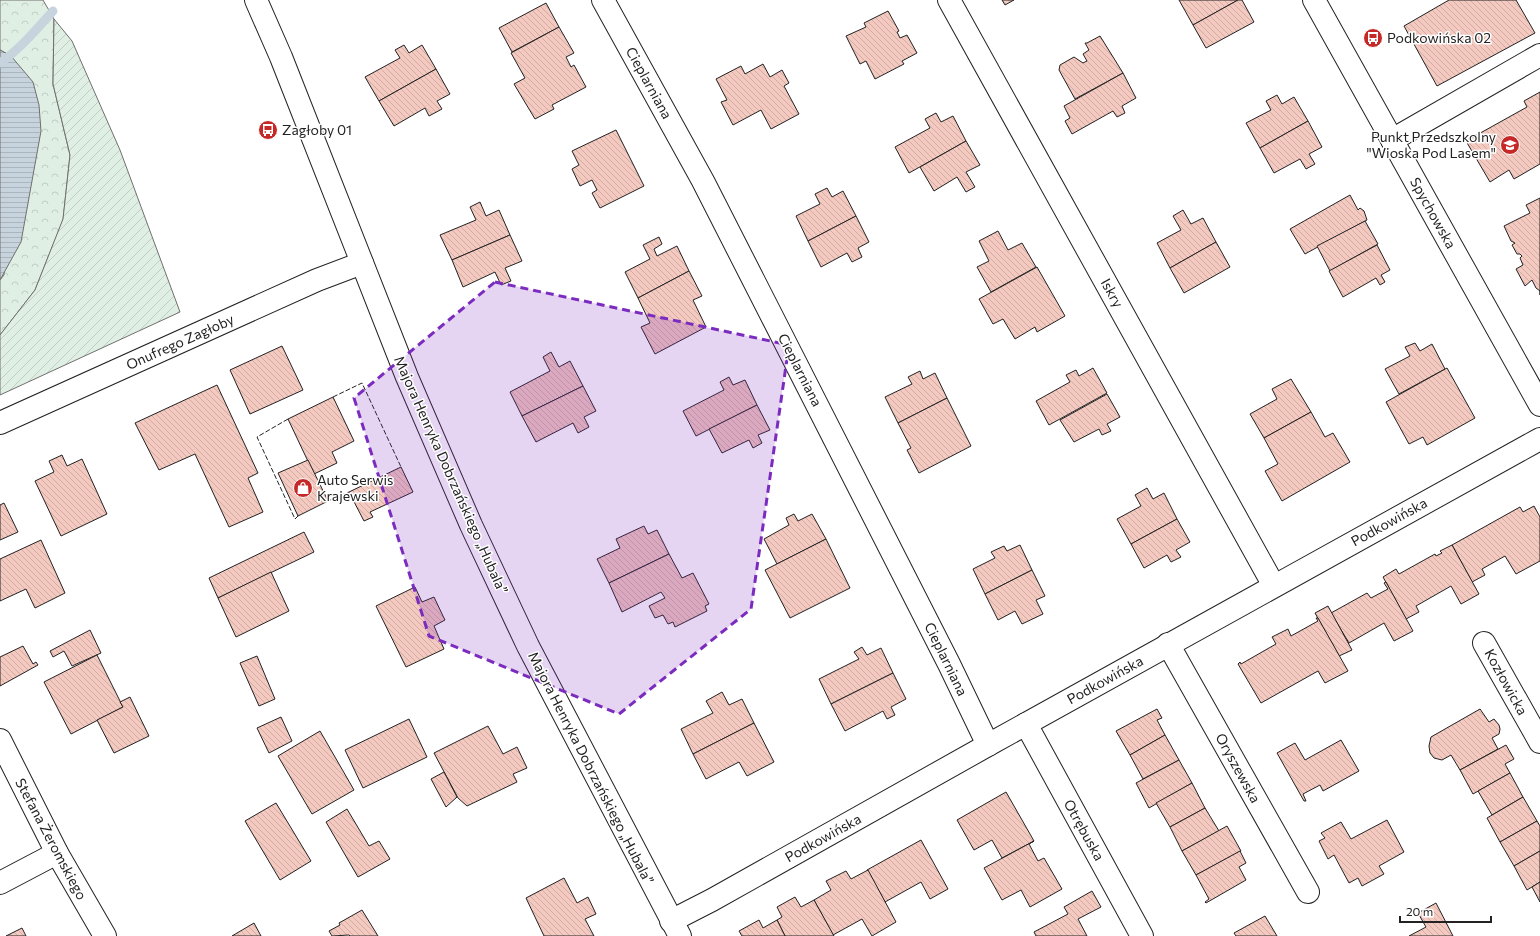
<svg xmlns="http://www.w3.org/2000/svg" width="1540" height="936" font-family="Commissioner,sans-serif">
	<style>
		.forest { fill: url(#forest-crowns); stroke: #6f6f6f }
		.garden { fill: url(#garden-furrows); stroke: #6f6f6f }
		.water { fill: url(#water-rules); stroke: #6f6f6f }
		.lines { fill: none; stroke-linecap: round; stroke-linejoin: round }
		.stream { stroke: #c7d3dd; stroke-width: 9 }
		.building { fill: url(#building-back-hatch); stroke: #222 }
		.minor-casing { stroke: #222; stroke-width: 24 }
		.minor { stroke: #fff; stroke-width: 22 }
		.fence { stroke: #222; stroke-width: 1; stroke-dasharray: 5 2; stroke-linecap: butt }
		.marked { fill: #7b2cbf; fill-opacity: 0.2; stroke: #7b2cbf; stroke-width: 3; stroke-dasharray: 8 5; stroke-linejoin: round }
		.labels { text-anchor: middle; stroke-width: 3; stroke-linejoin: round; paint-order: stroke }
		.poi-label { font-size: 14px; fill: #222; stroke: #fff; text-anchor: start }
		.street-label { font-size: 14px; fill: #222; stroke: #fff }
	</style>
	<defs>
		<pattern id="forest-crowns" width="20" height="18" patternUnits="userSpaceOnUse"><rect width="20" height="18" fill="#e0efe3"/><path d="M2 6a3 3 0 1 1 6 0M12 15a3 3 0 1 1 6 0" fill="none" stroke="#c0cdc2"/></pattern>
		<pattern id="garden-furrows" width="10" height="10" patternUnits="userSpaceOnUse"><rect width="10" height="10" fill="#e0efe3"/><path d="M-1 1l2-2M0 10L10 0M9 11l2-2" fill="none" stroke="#c0cdc2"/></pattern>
		<pattern id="water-rules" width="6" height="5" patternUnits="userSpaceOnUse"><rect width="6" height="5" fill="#c7d3dd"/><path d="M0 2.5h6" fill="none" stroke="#abb5bd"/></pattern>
		<pattern id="building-back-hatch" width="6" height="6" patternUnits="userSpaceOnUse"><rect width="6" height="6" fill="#f3c9c0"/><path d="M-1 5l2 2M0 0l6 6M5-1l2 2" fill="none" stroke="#d0aca5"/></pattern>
	</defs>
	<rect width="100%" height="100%" fill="#fff"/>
	<!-- forest -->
	<path class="forest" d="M0,0H43L54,19L53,84L70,155L63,220L35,290L0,335V280L4,275L11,56L0,50Z"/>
	<!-- garden -->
	<path class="garden" d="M54,19L72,41L120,150L180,312L0,395V335L35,290L63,219L70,155L53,84Z"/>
	<!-- water -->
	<path class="water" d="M0,50L11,56L33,82L39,105L41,131L21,242L0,280Z"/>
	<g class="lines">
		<!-- stream -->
		<path class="stream" d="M0,63C20,49 36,30 53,11"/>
	</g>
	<!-- building -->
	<g class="building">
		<path d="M1002,0H1014L1005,5Z"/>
		<path d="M1179,0H1238L1193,25Z"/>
		<path d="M1238,0H1242L1254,22L1206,48L1193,25Z"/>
		<path d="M1449,0H1516L1535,33L1437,86L1404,26Z"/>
		<path d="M546,3L559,27L512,52L499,28Z"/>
		<path d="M888,11L899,31L897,32L900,38L907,35L917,53L902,61L904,64L875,79L866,61L860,64L846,36L866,27L864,23Z"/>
		<path d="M559,27L574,53L566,57L571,67L574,65L586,87L552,105L554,109L535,119L514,84L525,78L511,53Z"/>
		<path d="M1100,36L1123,73L1075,99L1059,70L1060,65L1074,57L1083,63L1087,61L1083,54L1089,50L1085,43H1087Z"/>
		<path d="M404,45L409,53L422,45L436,69L379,101L365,77L400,58L395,50Z"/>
		<path d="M763,64L770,77L782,70L789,83L784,86L799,114L771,129L761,110L733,125L721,102L727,100L716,79L741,66L745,74Z"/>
		<path d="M436,69L450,94L437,101L442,109L429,116L425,108L394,126L379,101Z"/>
		<path d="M1123,73L1136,98L1122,106L1125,113L1117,117L1113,111L1072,134L1065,121L1070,118L1064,106Z"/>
		<path d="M1540,92V164L1514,179L1509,170L1490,182L1466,141L1527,107L1524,101Z"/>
		<path d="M1277,95L1282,104L1294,97L1308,121L1260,148L1246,123L1271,110L1266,101Z"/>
		<path d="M936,113L941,122L953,116L966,141L909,173L895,147L930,128L925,119Z"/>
		<path d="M1308,121L1322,147L1309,154L1315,164L1306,169L1300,159L1274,173L1260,148Z"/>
		<path d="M616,130L644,186L600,208L592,193L597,190L592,180L580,186L572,169L579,165L572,151Z"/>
		<path d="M966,141L980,165L966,172L975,187L966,192L957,177L934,191L920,167Z"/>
		<path d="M827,188L832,197L843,191L856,216L808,241L796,216L820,204L815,194Z"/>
		<path d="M1350,195L1358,210L1360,208L1364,211L1367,220L1305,254L1290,229Z"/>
		<path d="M1540,198V295V291L1536,288L1532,280L1525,286L1516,269L1523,265L1520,258L1522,256L1520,254H1517L1512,245L1515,243L1511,241L1504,226L1530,213L1526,205Z"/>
		<path d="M480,202L486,216L499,210L510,235L452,260L440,235L476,220L470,207Z"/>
		<path d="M1183,210L1191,224L1203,218L1216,242L1170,268L1157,243L1181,230L1173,216Z"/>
		<path d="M856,216L869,242L858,248L862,257L852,262L847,253L821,267L808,241Z"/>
		<path d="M1365,221L1378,244L1330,271L1317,246Z"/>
		<path d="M998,231L1008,250L1022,243L1036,267L991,292L977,267L989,261L979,241Z"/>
		<path d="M510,235L522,261L505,268L511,281L501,285L495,272L463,287L452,260Z"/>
		<path d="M659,237L662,244L654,249L657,256L677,246L689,271L638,298L625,272L650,259L643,245Z"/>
		<path d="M1216,242L1230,267L1184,293L1170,268Z"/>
		<path d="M1377,245L1390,270L1381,275L1385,282L1380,285L1376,278L1343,297L1329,271Z"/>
		<path d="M1037,267L1065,316L1037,332L1035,327L1015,339L1003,319L993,324L979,299Z"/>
		<path d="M689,271L702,296L693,300L706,327L655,354L641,327L650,323L638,298Z"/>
		<path d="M1415,343L1420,351L1432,344L1445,369L1399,394L1385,369L1410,356L1405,347Z"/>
		<path d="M282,346L303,390L250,414L230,370Z"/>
		<path d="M551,352L559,367L570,361L583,386L522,416L510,392L550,371L543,357Z"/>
		<path d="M1093,368L1107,393L1049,425L1036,401L1070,382L1066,375L1076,370L1079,376Z"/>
		<path d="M1447,368L1475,418L1427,445L1423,437L1409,444L1386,402Z"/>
		<path d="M920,371L923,379L935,373L947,398L898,423L885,397L912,384L908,377Z"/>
		<path d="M729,377L733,385L745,380L757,405L696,436L683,411L724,390L720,382Z"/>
		<path d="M1291,379L1311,412L1264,438L1250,414L1277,399L1272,389Z"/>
		<path d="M217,385L258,473L248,478L263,512L229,527L195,454L159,470L135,423Z"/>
		<path d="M583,386L596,411L584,417L589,427L578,433L573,423L536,442L522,416Z"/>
		<path d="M1107,394L1120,417L1107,424L1111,431L1102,435L1099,429L1074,442L1060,420Z"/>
		<path d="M333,397L354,441L332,452L337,463L314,474L288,419Z"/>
		<path d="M947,398L971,446L919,473L907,450L911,448L898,423Z"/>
		<path d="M757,405L770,430L758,435L762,443L753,448L749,440L722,453L709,429Z"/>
		<path d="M1311,412L1325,437L1333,433L1350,462L1282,501L1265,471L1278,464L1264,438Z"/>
		<path d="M62,455L67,466L82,459L107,514L61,536L35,481L54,472L49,461Z"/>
		<path d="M308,460L328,501L298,516L278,473Z"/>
		<path d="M401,467L413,492L370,512L373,517L364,521L349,492Z"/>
		<path d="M1147,488L1153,499L1164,493L1177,519L1131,544L1117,519L1141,506L1135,495Z"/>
		<path d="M4,503L18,532L0,540V505Z"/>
		<path d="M1534,506L1540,517V561L1516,574L1505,556L1482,569L1485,575L1472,582L1452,545L1520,507L1523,512Z"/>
		<path d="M794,514L798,521L812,514L826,539L777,564L764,539L789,525L786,518Z"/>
		<path d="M1177,519L1190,542L1176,550L1181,557L1171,562L1167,555L1144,568L1131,544Z"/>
		<path d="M644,526L648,534L657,530L669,554L609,583L597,559L620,548L616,539Z"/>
		<path d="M304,532L314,552L218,598L209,578Z"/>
		<path d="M826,539L850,588L790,618L765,570Z"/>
		<path d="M41,540L65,593L35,608L26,589L0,601V559Z"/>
		<path d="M1020,545L1032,570L985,594L973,569L995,558L991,552L1004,546L1007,551Z"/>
		<path d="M1452,545L1479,594L1461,604L1451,586L1416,606L1419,612L1406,619L1383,577L1396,569L1399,574L1435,554L1436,556L1442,553L1440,551Z"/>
		<path d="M669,554L682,578L693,573L709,604L705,606L707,611L675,627L673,622L668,624L663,615L655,618L649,606L665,598L661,592L622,612L609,583Z"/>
		<path d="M1032,570L1045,596L1036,600L1043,614L1022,624L1015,611L998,620L985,594Z"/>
		<path d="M271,572L289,611L236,637L218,598Z"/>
		<path d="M1386,582L1413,631L1394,641L1384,623L1349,643L1331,613L1367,593L1371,598L1388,589L1384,583Z"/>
		<path d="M415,587L422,602L434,597L443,616L445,620L434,626L444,649L406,667L376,606Z"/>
		<path d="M1328,606L1352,650L1339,656L1315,613Z"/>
		<path d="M1316,618H1318L1348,671L1325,683L1318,671L1261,703L1238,664L1240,662L1241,664L1276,644L1272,637L1288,629L1291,636L1318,621Z"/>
		<path d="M90,630L101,653L72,666L64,651L53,657L50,651Z"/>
		<path d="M23,646L33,664L36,662L38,665L0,686V657Z"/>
		<path d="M862,647L867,655L881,648L893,673L831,704L819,679L859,659L854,652Z"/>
		<path d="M97,655L123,707L71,734L44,682Z"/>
		<path d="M257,656L275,699L259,706L240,663Z"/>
		<path d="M893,673L906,699L891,707L895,715L887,719L883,711L845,731L831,704Z"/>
		<path d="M722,692L729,705L742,699L754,723L693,754L681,729L713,713L706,701Z"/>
		<path d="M130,697L149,736L114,753L97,720L123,707L120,702Z"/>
		<path d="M1157,709L1162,718L1157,720L1165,735L1130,755L1116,731Z"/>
		<path d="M1480,709L1489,722L1494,719L1499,725L1500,729L1499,734L1492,738L1498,749L1460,770L1451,755L1442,760L1434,758L1430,753L1429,746L1431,737Z"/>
		<path d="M281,717L292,741L269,753L257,728Z"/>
		<path d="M409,719L427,757L363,788L345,750Z"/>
		<path d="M754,723L774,762L747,776L739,762L706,779L693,754Z"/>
		<path d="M488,726L503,754L517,747L527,768L513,774L517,782L467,806L458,798L434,753Z"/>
		<path d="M320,731L354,790L312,814L278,756Z"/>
		<path d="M1165,735L1179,760L1143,779L1130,755Z"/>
		<path d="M1341,740L1359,771L1323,791L1320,785L1303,794L1306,801H1304L1277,753L1295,743L1305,760Z"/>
		<path d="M1506,745L1514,759L1505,764L1510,773L1473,794L1460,770Z"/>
		<path d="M1179,760L1192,783L1149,808L1136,783Z"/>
		<path d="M444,772L457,797L446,807L431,779Z"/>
		<path d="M1510,773L1523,797L1492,815L1478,791Z"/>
		<path d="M1192,783L1205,808L1170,827L1156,803Z"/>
		<path d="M1006,792L1034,841L1002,858L992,840L974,850L957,820Z"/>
		<path d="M1523,797L1537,821L1500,842L1487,818Z"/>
		<path d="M276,803L311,861L280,880L245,821Z"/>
		<path d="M1205,808L1219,831L1182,851L1170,827Z"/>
		<path d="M347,809L369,846L379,841L390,859L358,877L326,822Z"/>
		<path d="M1387,820L1404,852L1379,866L1384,874L1362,886L1358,878L1349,883L1334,855L1328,859L1319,841L1325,838L1321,833L1341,822L1351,839Z"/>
		<path d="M1537,821L1540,826V851L1514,866L1500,842Z"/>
		<path d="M1227,826L1241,851L1196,875L1182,851Z"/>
		<path d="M921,840L948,889L930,899L921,882L885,902L867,870Z"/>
		<path d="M1034,841L1029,844L1038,861L1044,858L1062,889L1030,907L1021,890L1002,900L984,868Z"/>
		<path d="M1240,851L1246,863L1239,867L1246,880L1206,903L1205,902L1209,899L1196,875Z"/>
		<path d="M1540,851V882L1527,890L1514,866Z"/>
		<path d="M868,870L896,922L872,936L862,919L833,935L814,900L831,890L826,881L846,871L851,879Z"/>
		<path d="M564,878L577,903L588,897L596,914L585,919L594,936H544L526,898Z"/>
		<path d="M1540,882V902L1532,887Z"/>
		<path d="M1092,891L1101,907L1078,919L1087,936H1036L1034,932L1068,914L1064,907Z"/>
		<path d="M795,897L801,907L814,900L834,936H785L777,920L782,917L777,907Z"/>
		<path d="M1436,903L1453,936H1409L1426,927L1418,913Z"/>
		<path d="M362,910L378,936H350L349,935L332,936L329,931L340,925L339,923Z"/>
		<path d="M1265,916L1277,936H1236L1234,933Z"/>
		<path d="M759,920L763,928L777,920L785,936H742L739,931Z"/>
		<path d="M254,923L261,936H232Z"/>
		<path d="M22,928L26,936H6Z"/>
	</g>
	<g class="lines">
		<defs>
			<g id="minor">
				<path d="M256,0L281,57L407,377L471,525L528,646L680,936"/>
				<path d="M603,0L703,181L949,664L988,745"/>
				<path d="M949,0L1274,586"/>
				<path d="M1314,0L1540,405"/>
				<path d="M1392,140L1540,55"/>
				<path d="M0,423L317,280L362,263"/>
				<path d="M1484,643L1540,742"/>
				<path d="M1168,644L1308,892"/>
				<path d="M1026,724L1142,936"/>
				<path d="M0,740L57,853L105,936"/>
				<path d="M0,883L57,853"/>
				<path d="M671,921L712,900L988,745L1540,439"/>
			</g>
		</defs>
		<!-- minor casing -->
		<use href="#minor" class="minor-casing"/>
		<!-- minor -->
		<use href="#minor" class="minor"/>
		<!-- fence -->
		<g class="fence">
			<path d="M333,397L362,383L401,467"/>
			<path d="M288,419L257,437L295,519L298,516"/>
			<path d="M328,501L349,492"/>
		</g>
	</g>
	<!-- marked area -->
	<path class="marked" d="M495,282L789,345L751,609L619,714L429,636L354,398Z"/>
	<!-- icons -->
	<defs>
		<symbol id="bus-disc" viewBox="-11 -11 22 22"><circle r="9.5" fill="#c62828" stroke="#fff"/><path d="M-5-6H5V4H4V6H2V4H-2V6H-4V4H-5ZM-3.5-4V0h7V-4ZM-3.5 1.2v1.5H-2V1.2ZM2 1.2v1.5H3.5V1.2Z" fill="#fff"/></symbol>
		<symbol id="school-disc" viewBox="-11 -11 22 22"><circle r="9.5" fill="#c62828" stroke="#fff"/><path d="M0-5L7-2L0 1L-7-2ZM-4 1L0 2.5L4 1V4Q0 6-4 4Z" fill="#fff"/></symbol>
		<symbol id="shop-disc" viewBox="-11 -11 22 22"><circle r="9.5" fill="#c62828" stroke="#fff"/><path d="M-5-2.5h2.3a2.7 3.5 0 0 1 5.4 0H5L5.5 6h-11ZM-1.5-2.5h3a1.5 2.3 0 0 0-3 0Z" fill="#fff"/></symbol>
	</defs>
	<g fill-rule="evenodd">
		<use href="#bus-disc" x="1362" y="27" width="22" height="22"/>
		<use href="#bus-disc" x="257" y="119" width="22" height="22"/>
		<use href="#school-disc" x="1499" y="134" width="22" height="22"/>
		<use href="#shop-disc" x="292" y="477" width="22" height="22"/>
	</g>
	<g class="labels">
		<!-- poi labels -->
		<g class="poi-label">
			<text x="1387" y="43">Podkowińska 02</text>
			<text x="282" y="135">Zagłoby 01</text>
			<text x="1496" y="142" text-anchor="end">Punkt Przedszkolny<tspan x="1496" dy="16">"Wioska Pod Lasem"</tspan></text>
			<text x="317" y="485">Auto Serwis<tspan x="317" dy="16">Krajewski</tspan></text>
		</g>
		<!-- street labels -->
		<g class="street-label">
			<text transform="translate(649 83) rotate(61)" y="5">Cieplarniana</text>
			<text transform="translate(1433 213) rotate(61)" y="5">Spychowska</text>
			<text transform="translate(1112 293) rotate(61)" y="5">Iskry</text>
			<text transform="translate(180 342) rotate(-24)" y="5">Onufrego Zagłoby</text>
			<text transform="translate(800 370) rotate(63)" y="5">Cieplarniana</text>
			<text transform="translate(451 475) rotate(66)" y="5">Majora Henryka Dobrzańskiego „Hubala”</text>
			<text transform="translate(1389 522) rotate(-29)" y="5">Podkowińska</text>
			<text transform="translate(946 659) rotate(64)" y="5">Cieplarniana</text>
			<text transform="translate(1105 680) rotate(-29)" y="5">Podkowińska</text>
			<text transform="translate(1506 682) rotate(61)" y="5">Kozłowicka</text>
			<text transform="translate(591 768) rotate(63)" y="5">Majora Henryka Dobrzańskiego „Hubala”</text>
			<text transform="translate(1238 768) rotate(61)" y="5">Oryszewska</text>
			<text transform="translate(1084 830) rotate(61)" y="5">Otrębuska</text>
			<text transform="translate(823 838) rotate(-29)" y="5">Podkowińska</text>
			<text transform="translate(51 839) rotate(62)" y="5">Stefana Żeromskiego</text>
		</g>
	</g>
	<!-- scale -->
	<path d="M1400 916v6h91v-6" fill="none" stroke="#222222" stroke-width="2"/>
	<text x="1406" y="916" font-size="12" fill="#222222" stroke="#ffffff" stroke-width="3" paint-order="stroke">20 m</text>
</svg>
